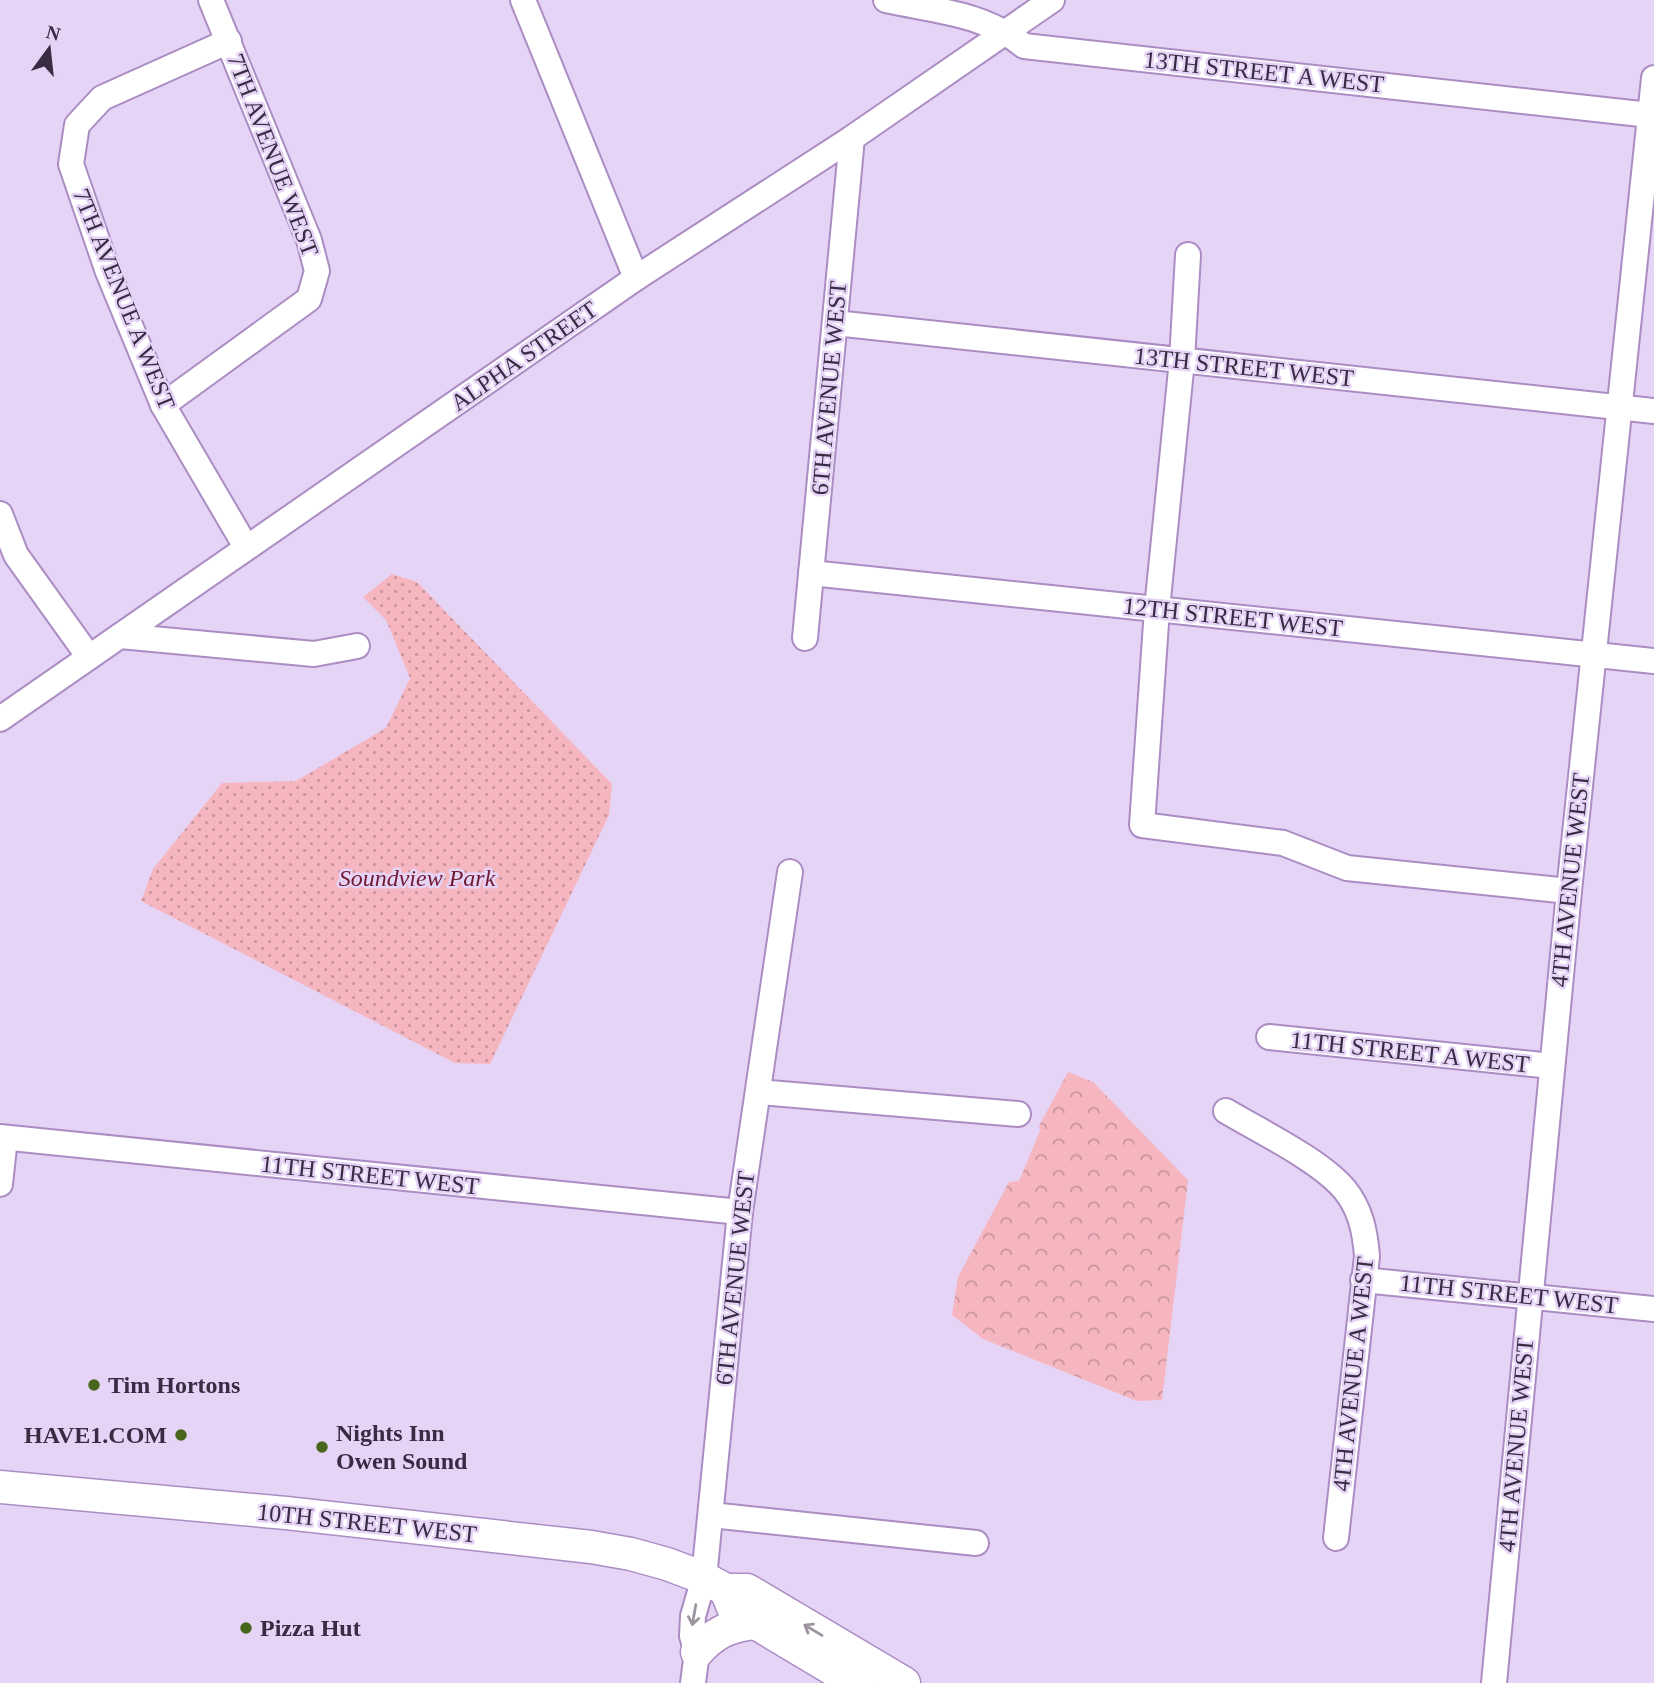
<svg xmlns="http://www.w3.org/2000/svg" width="1654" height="1683" font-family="Georgia,serif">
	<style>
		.forest { fill: url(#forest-crowns) }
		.park { fill: url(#park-dots) }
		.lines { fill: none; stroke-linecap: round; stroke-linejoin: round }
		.minor-casing { stroke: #ab8cc3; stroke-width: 28 }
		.major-casing { stroke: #ab8cc3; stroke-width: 35 }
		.minor { stroke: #fff; stroke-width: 24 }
		.major { stroke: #fff; stroke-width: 32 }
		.oneway { stroke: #9c95a0 }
		.poi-dot { fill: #47661b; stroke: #e6d4f7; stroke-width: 2.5 }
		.labels { text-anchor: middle; stroke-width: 5; stroke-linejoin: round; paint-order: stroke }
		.street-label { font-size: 24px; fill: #382b42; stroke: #e6d4f7 }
		.park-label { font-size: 24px; font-style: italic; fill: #721932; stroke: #e6d4f7 }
		.poi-label { font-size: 24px; font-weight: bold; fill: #382b42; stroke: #e6d4f7; text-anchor: start }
	</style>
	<defs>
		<pattern id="forest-crowns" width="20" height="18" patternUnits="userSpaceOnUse" patternTransform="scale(1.75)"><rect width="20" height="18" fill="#f6b6c0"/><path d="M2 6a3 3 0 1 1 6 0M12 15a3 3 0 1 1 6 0" fill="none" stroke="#c8949e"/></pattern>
		<pattern id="park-dots" width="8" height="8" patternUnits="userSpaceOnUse" patternTransform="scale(1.75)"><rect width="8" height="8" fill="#f6b6c0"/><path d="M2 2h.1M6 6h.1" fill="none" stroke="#c8949e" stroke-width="1.8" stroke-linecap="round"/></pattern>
	</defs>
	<rect width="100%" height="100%" fill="#e6d4f7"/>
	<!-- forest -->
	<path class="forest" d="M1068,1072L1093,1082L1188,1180L1162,1400L1137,1401L983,1339L952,1315L958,1277L1009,1182L1019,1181L1040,1131L1039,1126Z"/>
	<!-- park -->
	<path class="park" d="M392,574L417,582L612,784L609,815L490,1064L455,1063L141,901L153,869L222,783L296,781L386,728L410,678L386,620L363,597Z"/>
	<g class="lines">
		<defs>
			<g id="minor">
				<path d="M523,0L636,278"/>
				<path d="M886,0C936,11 984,13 1024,46L1650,115"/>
				<path d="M229,41L102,98L77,125L71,164L108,272L163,405L246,547"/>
				<path d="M1188,255L1182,360L1157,609L1142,825L1283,843L1347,868L1569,891"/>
				<path d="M835,323L1654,411"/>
				<path d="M163,405L309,299L317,271L309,240L211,0"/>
				<path d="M0,514L16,555L89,657"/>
				<path d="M811,573L1654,661"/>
				<path d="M120,636L314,654L357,646"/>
				<path d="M805,638L852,138"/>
				<path d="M0,719L636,278L852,138L1052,0"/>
				<path d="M1269,1037L1552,1066"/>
				<path d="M759,1092L1018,1114"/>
				<path d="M1226,1111C1261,1132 1320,1160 1345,1190C1361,1210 1365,1232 1367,1256L1336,1538"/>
				<path d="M0,1137L740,1212"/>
				<path d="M0,1184L5,1138"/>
				<path d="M1363,1280L1654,1309"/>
				<path d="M711,1515L976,1543"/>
				<path d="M693,1683L697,1652L692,1636L693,1616L704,1578L740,1212L790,872"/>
				<path d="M1494,1683L1569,891L1654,78"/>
			</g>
			<g id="major">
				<path d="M0,1487L286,1513L591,1547L631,1554L667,1564L704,1578L726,1590H747L904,1683"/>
				<path d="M726,1590L734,1610L856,1683"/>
				<path d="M697,1652C713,1634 728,1626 753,1623"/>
			</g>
		</defs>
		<!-- minor casing -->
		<use href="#minor" class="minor-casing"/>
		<!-- major casing -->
		<use href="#major" class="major-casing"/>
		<!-- minor -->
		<use href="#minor" class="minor"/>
		<!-- major -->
		<use href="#major" class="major"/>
	</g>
	<!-- one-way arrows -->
	<defs><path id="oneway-shaft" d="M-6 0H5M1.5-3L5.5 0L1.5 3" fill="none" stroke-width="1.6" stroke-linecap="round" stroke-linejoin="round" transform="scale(1.75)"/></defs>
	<g class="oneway">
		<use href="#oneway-shaft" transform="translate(694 1615) rotate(100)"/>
		<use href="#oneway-shaft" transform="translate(813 1630) rotate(-149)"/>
	</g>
	<!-- markers -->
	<g class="poi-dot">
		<circle cx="94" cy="1385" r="7"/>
		<circle cx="181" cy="1435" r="7"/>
		<circle cx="322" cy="1447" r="7"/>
		<circle cx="246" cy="1628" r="7"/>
	</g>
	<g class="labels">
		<!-- street labels -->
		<g class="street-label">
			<text transform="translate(1264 72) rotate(6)" y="8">13TH STREET A WEST</text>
			<text transform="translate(273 155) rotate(69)" y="8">7TH AVENUE WEST</text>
			<text transform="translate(124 299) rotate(68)" y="8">7TH AVENUE A WEST</text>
			<text transform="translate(524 356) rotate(-35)" y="8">ALPHA STREET</text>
			<text transform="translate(1244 367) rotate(6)" y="8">13TH STREET WEST</text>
			<text transform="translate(829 388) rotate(-85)" y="8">6TH AVENUE WEST</text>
			<text transform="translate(1233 617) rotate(6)" y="8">12TH STREET WEST</text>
			<text transform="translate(1570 880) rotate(-84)" y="8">4TH AVENUE WEST</text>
			<text transform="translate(1410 1052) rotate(6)" y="8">11TH STREET A WEST</text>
			<text transform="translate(370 1175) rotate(6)" y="8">11TH STREET WEST</text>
			<text transform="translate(735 1278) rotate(-84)" y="8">6TH AVENUE WEST</text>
			<text transform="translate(1509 1294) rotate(6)" y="8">11TH STREET WEST</text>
			<text transform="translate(1353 1374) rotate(-84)" y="8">4TH AVENUE A WEST</text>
			<text transform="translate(1516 1445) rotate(-85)" y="8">4TH AVENUE WEST</text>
			<text transform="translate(367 1523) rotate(6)" y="8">10TH STREET WEST</text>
		</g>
		<!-- park labels -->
		<g class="park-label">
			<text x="417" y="886">Soundview Park</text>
		</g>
		<!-- poi labels -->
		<g class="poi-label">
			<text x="108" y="1393">Tim Hortons</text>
			<text x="336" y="1441">Nights Inn<tspan x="336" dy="28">Owen Sound</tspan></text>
			<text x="167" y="1443" text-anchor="end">HAVE1.COM</text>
			<text x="260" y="1636">Pizza Hut</text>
		</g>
	</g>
	<!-- north arrow -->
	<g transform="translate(49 49) rotate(15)" stroke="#e6d4f7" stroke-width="5" paint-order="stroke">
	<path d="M0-5L12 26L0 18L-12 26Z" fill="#382b42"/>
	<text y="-10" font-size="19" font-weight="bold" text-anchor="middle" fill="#382b42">N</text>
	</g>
</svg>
